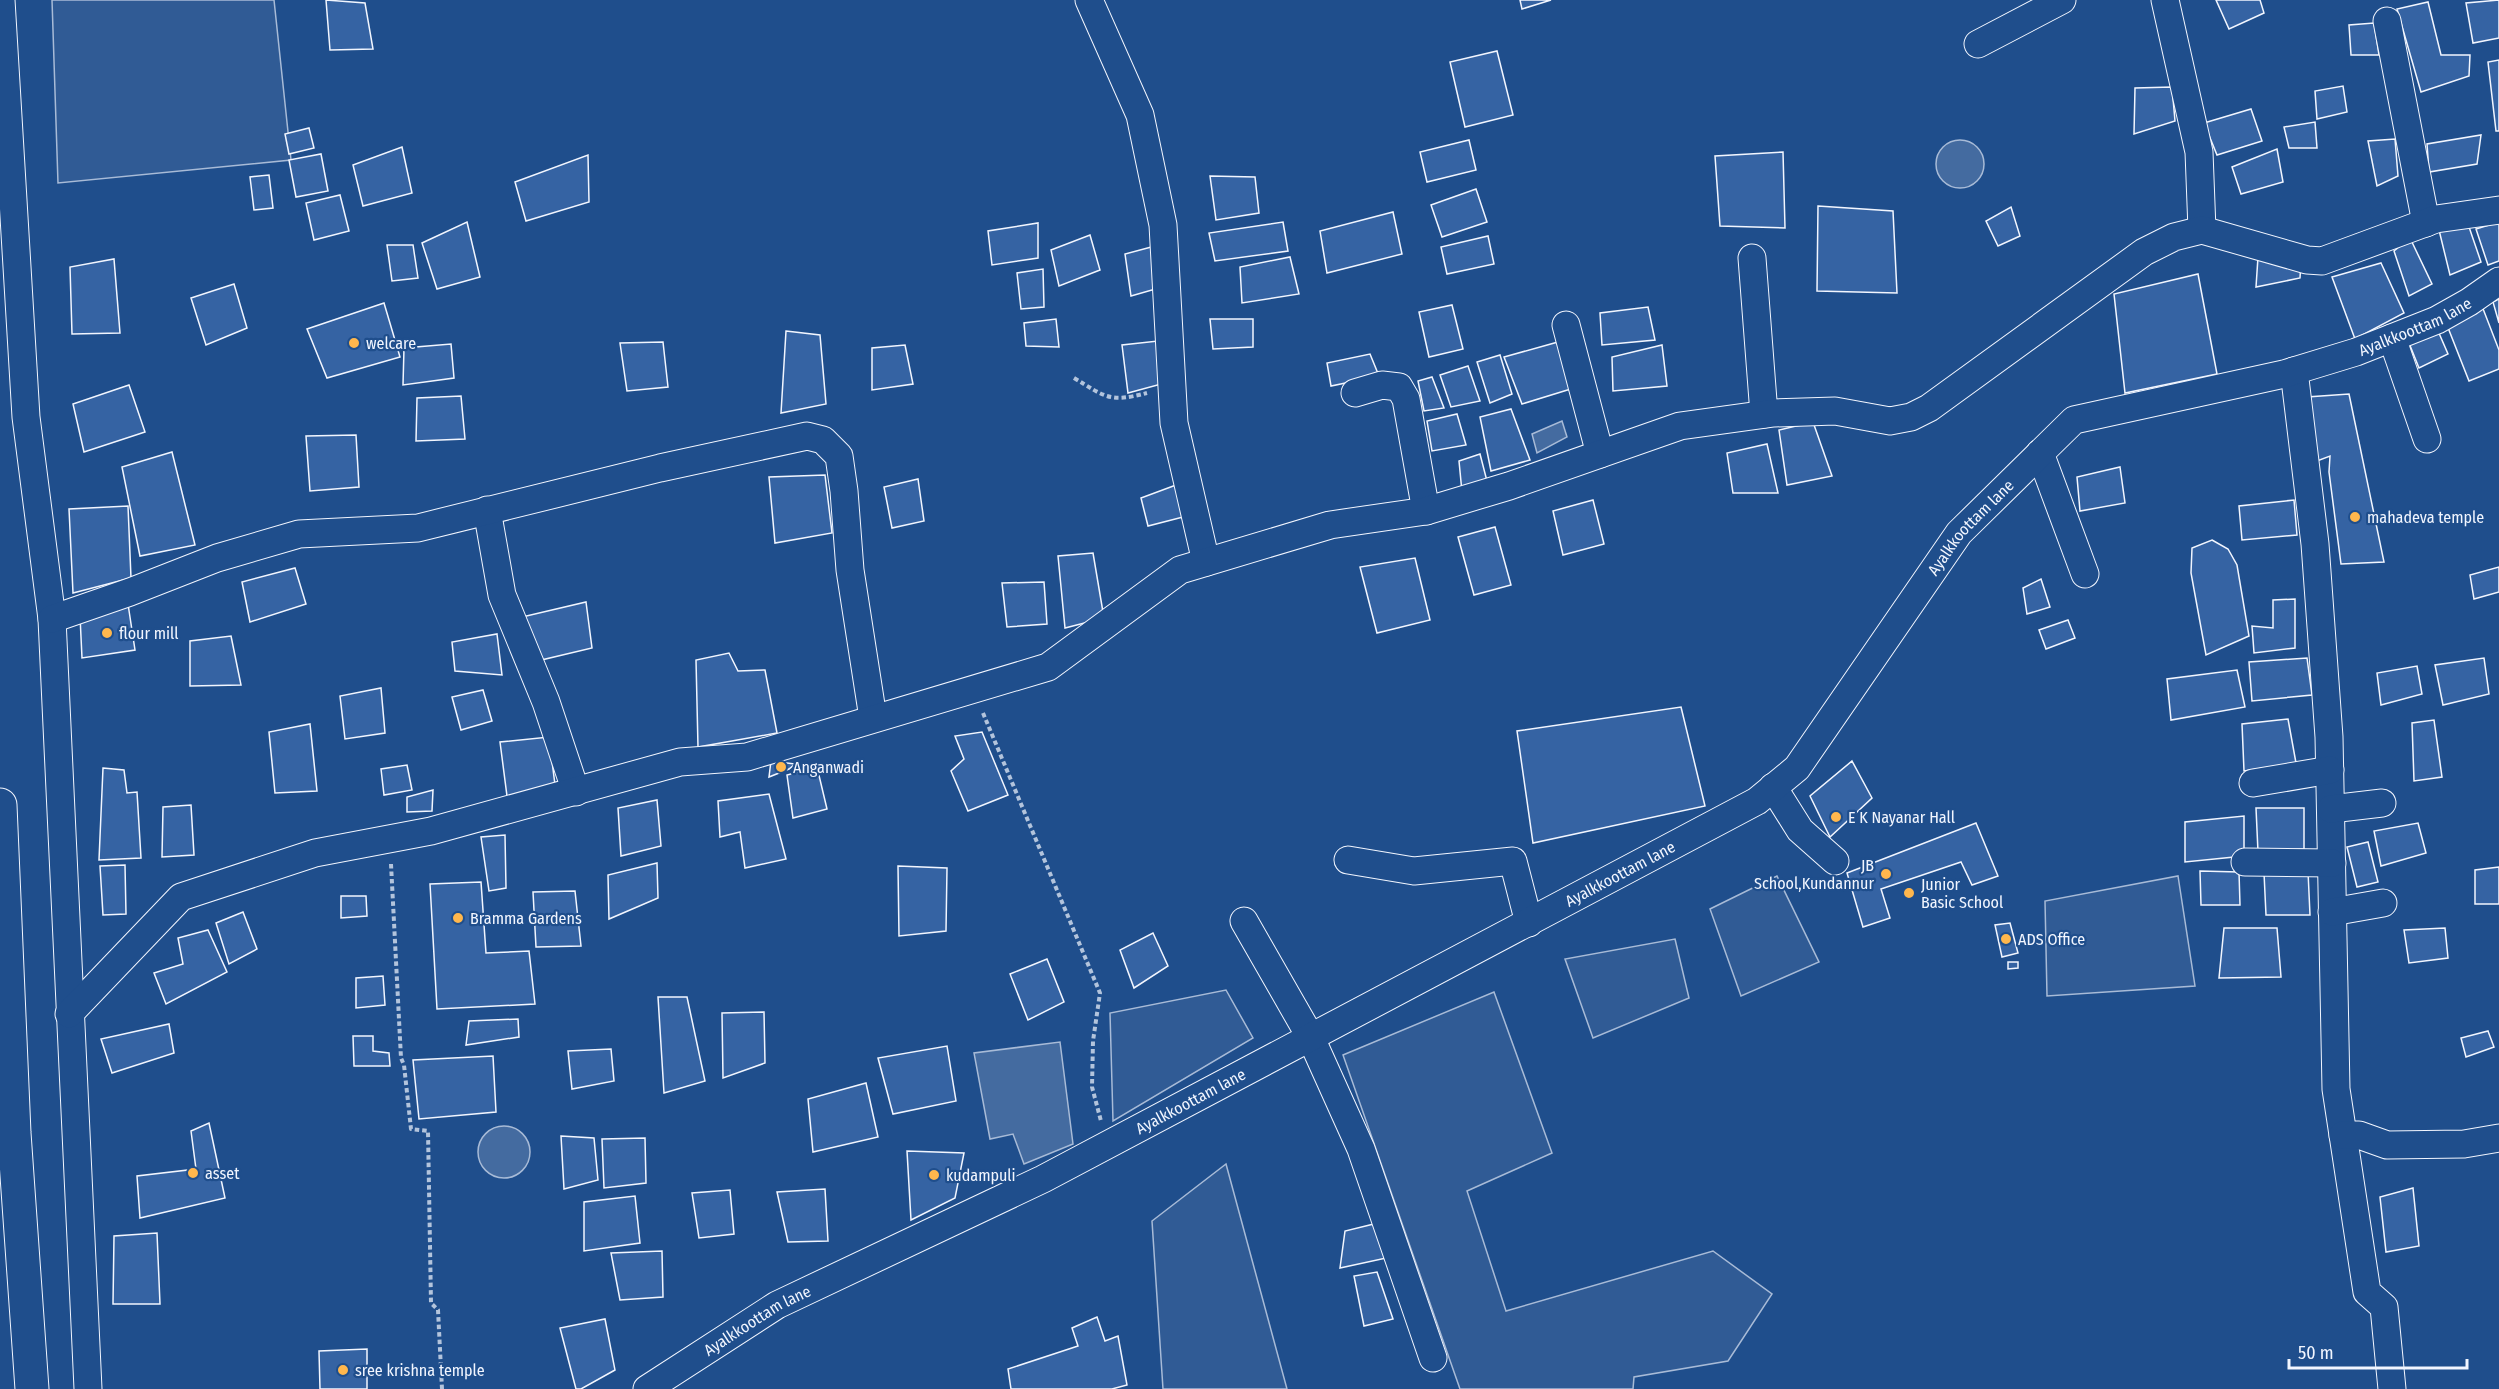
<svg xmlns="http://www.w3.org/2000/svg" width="2499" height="1389" font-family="'Fira Sans Condensed',sans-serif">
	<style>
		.built { fill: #305b95; stroke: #a8bbd7; stroke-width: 1.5 }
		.water { fill: #446ba0; stroke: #a8bbd7; stroke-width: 1.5 }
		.building { fill: #3563a3; stroke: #f2f6ff; stroke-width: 1.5 }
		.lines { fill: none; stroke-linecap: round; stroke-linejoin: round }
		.minor-casing { stroke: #f2f6ff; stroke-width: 29 }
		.highway-casing { stroke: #f2f6ff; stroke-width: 35 }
		.path { stroke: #b3c4dc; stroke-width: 4; stroke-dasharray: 4.5 3; stroke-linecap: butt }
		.minor { stroke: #1f4e8c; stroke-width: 27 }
		.highway { stroke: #1f4e8c; stroke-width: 33 }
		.poi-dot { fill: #ffb74d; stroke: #1f4e8c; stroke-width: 2 }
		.labels { text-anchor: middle; stroke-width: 4.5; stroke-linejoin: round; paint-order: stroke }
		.street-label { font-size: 16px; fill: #f2f6ff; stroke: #1f4e8c }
		.poi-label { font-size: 16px; fill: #f2f6ff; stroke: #1f4e8c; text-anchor: start }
	</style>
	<rect width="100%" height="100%" fill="#1f4e8c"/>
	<!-- built -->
	<g class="built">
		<path d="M52,0H274L291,160L58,183Z"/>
		<path d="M1777,876L1819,962L1741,996L1710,909Z"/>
		<path d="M2178,876L2195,986L2047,996L2045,901Z"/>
		<path d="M1675,939L1689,998L1593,1038L1565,959Z"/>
		<path d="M1226,990L1253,1038L1113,1121L1110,1013Z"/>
		<path d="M1494,992L1552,1153L1467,1191L1506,1311L1713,1251L1772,1294L1728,1361L1634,1377L1633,1389H1460L1343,1055Z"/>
		<path d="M1226,1164L1287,1389H1163L1152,1221Z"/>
	</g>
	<!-- water -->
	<g class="water">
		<circle cx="1960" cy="164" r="24"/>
		<path d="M1562,421L1567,437L1537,453L1532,434Z"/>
		<path d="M1060,1042L1073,1144L1024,1164L1013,1134L990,1139L974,1053Z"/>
		<circle cx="504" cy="1152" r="26"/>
	</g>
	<!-- building -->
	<g class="building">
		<path d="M326,0L365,3L373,49L330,50Z"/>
		<path d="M1520,0H1551L1522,9Z"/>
		<path d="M2216,0H2260L2264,13L2229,29Z"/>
		<path d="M2499,0V38L2473,43L2466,3Z"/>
		<path d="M2428,2L2441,55H2470L2469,76L2421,92L2397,9Z"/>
		<path d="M2374,23L2379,55H2351L2349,25Z"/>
		<path d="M1497,51L1513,115L1465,127L1450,62Z"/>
		<path d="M2499,60V131H2496L2488,62Z"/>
		<path d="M2343,86L2347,112L2317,119L2315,91Z"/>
		<path d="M2172,87L2175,121L2134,134L2135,88Z"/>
		<path d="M2251,109L2262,141L2217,155L2204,123Z"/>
		<path d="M2315,122L2317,148H2289L2284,127Z"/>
		<path d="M309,128L314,148L289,154L285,134Z"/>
		<path d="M2481,135L2477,164L2429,172L2427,144Z"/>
		<path d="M2395,139L2398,176L2377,186L2368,141Z"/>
		<path d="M1469,140L1476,170L1427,182L1420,152Z"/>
		<path d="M402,147L412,193L363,206L353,165Z"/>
		<path d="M2277,149L2283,182L2241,194L2232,167Z"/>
		<path d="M1783,152L1785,228L1720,226L1715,156Z"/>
		<path d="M321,154L328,191L296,197L289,160Z"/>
		<path d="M588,155L589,202L526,221L515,182Z"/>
		<path d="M269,175L273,208L254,210L250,177Z"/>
		<path d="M1210,176L1255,177L1259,213L1216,220Z"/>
		<path d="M1476,189L1487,222L1442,237L1431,205Z"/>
		<path d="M340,195L349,231L314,240L306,203Z"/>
		<path d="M1818,206L1893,211L1897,293L1817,291Z"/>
		<path d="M2011,207L2020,236L1998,246L1986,221Z"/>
		<path d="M1393,212L1402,254L1327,273L1320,231Z"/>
		<path d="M467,222L480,277L437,289L422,243Z"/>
		<path d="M1283,222L1288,251L1215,261L1209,233Z"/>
		<path d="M2499,222V261L2488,265L2476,229Z"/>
		<path d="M1038,223V258L992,265L988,231Z"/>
		<path d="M2468,224L2481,262L2450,275L2439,230Z"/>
		<path d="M1090,235L1100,270L1059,286L1051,250Z"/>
		<path d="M1488,236L1494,264L1447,274L1441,247Z"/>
		<path d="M2410,238L2432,284L2409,296L2394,251Z"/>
		<path d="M387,245H413L418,278L392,281Z"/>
		<path d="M1155,246L1159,288L1131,296L1125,254Z"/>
		<path d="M1290,257L1299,294L1242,303L1240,267Z"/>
		<path d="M2258,257L2301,261L2300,278L2256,287Z"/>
		<path d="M114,259L120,333L72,334L70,267Z"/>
		<path d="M2381,263L2404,313L2355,339L2332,277Z"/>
		<path d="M1043,269L1044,307L1021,309L1017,273Z"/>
		<path d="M2198,274L2217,374L2125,393L2114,294Z"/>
		<path d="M234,284L247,328L206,345L191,298Z"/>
		<path d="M2499,299V323L2493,302Z"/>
		<path d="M2480,301L2499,350V369L2469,381L2445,320Z"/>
		<path d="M384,303L400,357L327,378L307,329Z"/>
		<path d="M1452,305L1463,349L1429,357L1419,312Z"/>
		<path d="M1648,307L1655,340L1602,345L1600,313Z"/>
		<path d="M1056,319L1059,347L1026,346L1024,323Z"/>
		<path d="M1210,319H1253V347L1213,349Z"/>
		<path d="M2435,324L2448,354L2419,368L2407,338Z"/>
		<path d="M786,331L820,335L826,404L781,413Z"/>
		<path d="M1158,341L1165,383L1128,393L1122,345Z"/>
		<path d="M663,342L668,387L627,391L620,343Z"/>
		<path d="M1558,342L1574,388L1522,404L1504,357Z"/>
		<path d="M451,344L454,378L403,385L404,348Z"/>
		<path d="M905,345L913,384L872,390V348Z"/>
		<path d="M1662,345L1667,386L1613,391L1612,357Z"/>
		<path d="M1370,354L1379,376L1331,386L1327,363Z"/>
		<path d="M1500,355L1512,394L1490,403L1477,362Z"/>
		<path d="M1468,366L1480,401L1451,407L1440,375Z"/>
		<path d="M1432,377L1444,408L1424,411L1418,381Z"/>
		<path d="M129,385L145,432L84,452L73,404Z"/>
		<path d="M2349,394L2384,562L2341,564L2329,472L2330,456L2317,461L2307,397Z"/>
		<path d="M461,396L465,439L416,441L417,398Z"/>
		<path d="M1511,409L1530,460L1491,471L1480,417Z"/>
		<path d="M1457,414L1466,445L1432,451L1427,421Z"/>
		<path d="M1813,422L1832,476L1787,485L1779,430Z"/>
		<path d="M356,435L359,487L310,491L306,436Z"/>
		<path d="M1767,444L1778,493H1733L1727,453Z"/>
		<path d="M172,452L195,545L140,556L122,467Z"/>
		<path d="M1480,454L1488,485L1462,492L1459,461Z"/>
		<path d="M2120,467L2125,503L2080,511L2077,477Z"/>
		<path d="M825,475L832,533L775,543L769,477Z"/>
		<path d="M918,479L924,521L892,528L884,487Z"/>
		<path d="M1176,485L1187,516L1148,526L1141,498Z"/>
		<path d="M1593,500L1604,544L1563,555L1553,511Z"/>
		<path d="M2294,500L2297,535L2242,540L2239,506Z"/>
		<path d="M128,506L131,578L73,593L69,509Z"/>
		<path d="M1495,527L1511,585L1474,595L1458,537Z"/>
		<path d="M2212,540L2228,549L2237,565L2249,636L2206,655L2191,573L2192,548Z"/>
		<path d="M1093,553L1104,618L1065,628L1058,556Z"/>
		<path d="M1415,558L1430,620L1377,633L1360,567Z"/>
		<path d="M2499,567V592L2474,599L2470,575Z"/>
		<path d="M295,568L306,604L250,622L242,582Z"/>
		<path d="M2041,579L2050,607L2027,614L2023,588Z"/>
		<path d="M1044,582L1047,624L1007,627L1002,583Z"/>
		<path d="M2295,599V648L2254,653L2252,626L2273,628V600Z"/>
		<path d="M586,602L592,648L537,661L522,617Z"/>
		<path d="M128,604L135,650L82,658L80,616Z"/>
		<path d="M2068,620L2075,638L2046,649L2039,630Z"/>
		<path d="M497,634L502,675L455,671L452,642Z"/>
		<path d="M231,636L241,685L190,686V641Z"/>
		<path d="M729,653L738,671L765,670L777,733L698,747L696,660Z"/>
		<path d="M2307,658L2312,695L2252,701L2249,662Z"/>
		<path d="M2484,658L2489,694L2443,705L2435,665Z"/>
		<path d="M2417,666L2422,694L2381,705L2377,673Z"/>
		<path d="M2237,670L2245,707L2171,720L2167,679Z"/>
		<path d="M381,688L385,733L345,739L340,696Z"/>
		<path d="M483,690L492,721L461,730L452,697Z"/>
		<path d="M1681,707L1705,806L1533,843L1517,731Z"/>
		<path d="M2288,719L2296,763L2244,771L2242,724Z"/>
		<path d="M2434,720L2442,777L2414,781L2412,723Z"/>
		<path d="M310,724L317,791L275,793L269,732Z"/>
		<path d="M982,732L1008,795L968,811L951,771L964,759L955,736Z"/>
		<path d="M549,737L555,785L507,796L500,742Z"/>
		<path d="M771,761L795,764L789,769L769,777Z"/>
		<path d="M1852,761L1872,798L1830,837L1810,796Z"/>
		<path d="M407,765L412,790L384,795L381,769Z"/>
		<path d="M817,767L827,809L793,818L787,775Z"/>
		<path d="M103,768L124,770L127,793L137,792L141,858L99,860Z"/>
		<path d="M433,790L432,811L407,812V797Z"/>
		<path d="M769,794L786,859L745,868L740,832L720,837L718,801Z"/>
		<path d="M657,800L661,846L621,856L618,808Z"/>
		<path d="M191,805L194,855L162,857L163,807Z"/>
		<path d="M2256,808H2304V849L2258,852Z"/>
		<path d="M2244,816V856L2185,862V822Z"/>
		<path d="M1976,823L1998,876L1972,885L1961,862L1881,889L1890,918L1863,927L1847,873Z"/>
		<path d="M2418,823L2426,853L2381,866L2374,831Z"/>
		<path d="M505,835L506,888L489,891L481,837Z"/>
		<path d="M2368,842L2378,882L2357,887L2347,847Z"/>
		<path d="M657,863L658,898L609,919L608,875Z"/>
		<path d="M125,865L126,914L103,915L100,866Z"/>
		<path d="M898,866L947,868L946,931L899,936Z"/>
		<path d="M2499,867V904H2475V870Z"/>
		<path d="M2200,871L2239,872L2240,905H2201Z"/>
		<path d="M2308,871L2310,915H2266L2264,873Z"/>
		<path d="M481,882L486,953L529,951L535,1004L437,1009L430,884Z"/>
		<path d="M575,891L581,946L536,947L533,892Z"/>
		<path d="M341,896H366L367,916L341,918Z"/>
		<path d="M243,912L257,949L229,964L216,923Z"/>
		<path d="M2010,923L2018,953L2002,957L1995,925Z"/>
		<path d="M2224,928H2277L2281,977L2219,978Z"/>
		<path d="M2445,928L2448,958L2409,963L2404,930Z"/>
		<path d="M208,930L227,972L166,1004L154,973L183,964L178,938Z"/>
		<path d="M1153,933L1168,966L1134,988L1120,950Z"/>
		<path d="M1047,959L1064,1002L1028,1020L1010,974Z"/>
		<path d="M2008,962H2018V968L2008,969Z"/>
		<path d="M383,976L385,1005L356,1008V978Z"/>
		<path d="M658,997H687L705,1081L664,1093Z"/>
		<path d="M764,1012L765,1063L723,1078L722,1013Z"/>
		<path d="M518,1019L519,1037L466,1045L469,1021Z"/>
		<path d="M169,1024L174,1053L112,1073L101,1039Z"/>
		<path d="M2488,1031L2494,1047L2466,1057L2461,1038Z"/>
		<path d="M353,1036H373V1051L389,1053L390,1066H354Z"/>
		<path d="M947,1046L956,1101L893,1114L878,1058Z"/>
		<path d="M611,1049L614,1081L572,1089L568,1051Z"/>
		<path d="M493,1056L496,1112L419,1119L413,1060Z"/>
		<path d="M866,1083L878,1137L813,1152L808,1099Z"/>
		<path d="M209,1123L225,1198L140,1218L137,1176L196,1169L191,1131Z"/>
		<path d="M561,1136L594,1138L598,1180L564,1189Z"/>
		<path d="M645,1138L646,1183L604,1188L602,1139Z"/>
		<path d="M907,1151L964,1153L955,1198L911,1220Z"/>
		<path d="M2413,1188L2419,1246L2386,1252L2380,1197Z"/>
		<path d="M825,1189L828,1241L788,1242L777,1192Z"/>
		<path d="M730,1190L734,1234L699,1238L692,1193Z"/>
		<path d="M635,1196L640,1243L584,1251V1202Z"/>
		<path d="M1382,1222L1391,1257L1340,1268L1345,1231Z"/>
		<path d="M157,1233L160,1304H113L114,1236Z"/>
		<path d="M662,1251L663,1297L620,1300L611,1253Z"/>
		<path d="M1377,1272L1393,1319L1364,1326L1354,1276Z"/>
		<path d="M1097,1317L1105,1341L1118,1336L1127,1385L1112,1389H1011L1008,1369L1078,1346L1072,1328Z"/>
		<path d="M605,1319L615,1370L581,1389H576L560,1328Z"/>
		<path d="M367,1349V1389H320L319,1351Z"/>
	</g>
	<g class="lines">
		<defs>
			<g id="minor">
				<path d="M1,0L26,417L52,619L88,1389"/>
				<path d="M1089,0L1140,115L1163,225L1174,423L1206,562"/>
				<path d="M2165,0L2199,152L2202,230"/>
				<path d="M2387,21L2426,223"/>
				<path d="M1978,44L2062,0"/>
				<path d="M1752,258L1764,414"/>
				<path d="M1566,325L1600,454"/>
				<path d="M2392,338L2427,439"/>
				<path d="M2294,371L2315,544L2329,737L2336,1089L2367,1292L2384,1307L2392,1389"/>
				<path d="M1355,393L1382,385L1399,387L1406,399L1426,511"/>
				<path d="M2040,453L2085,574"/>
				<path d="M487,510L502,595L546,702L576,792"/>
				<path d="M52,619L130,592L217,558L299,534L418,528L660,468L807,436L823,440L839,456L844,491L850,570L873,718"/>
				<path d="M2253,783L2330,770"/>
				<path d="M1773,787L1800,830L1835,861"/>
				<path d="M2331,809L2382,803"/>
				<path d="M1348,860L1414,871L1513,861L1529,923"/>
				<path d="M2245,862L2332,863"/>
				<path d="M2332,912L2383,903"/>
				<path d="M1244,921L1311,1038L1361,1149L1433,1358"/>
				<path d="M69,1014L181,897L315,853L431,831L680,762L747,757L1048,667L1180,570L1330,525L1426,511L1509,486L1680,426L1774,413L1835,411L1890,421L1911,417L1929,408L2144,252L2174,237L2202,230L2307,260L2322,261L2436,219L2499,210"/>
				<path d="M2343,1135H2359L2387,1145L2464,1144L2499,1138"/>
				<path id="s1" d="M647,1389L777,1305L1043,1179L1757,801L1797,768L1959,533L2074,420L2284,374L2356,352L2437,320L2469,302L2499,281"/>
			</g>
			<path id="highway" d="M0,805L14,1133L32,1389"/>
		</defs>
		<!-- minor casing -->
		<use href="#minor" class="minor-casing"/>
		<!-- highway casing -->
		<use href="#highway" class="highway-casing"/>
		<!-- path -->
		<g class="path">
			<path d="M1074,378C1106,397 1109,403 1147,393"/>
			<path d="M983,713L1100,993L1093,1041L1092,1087L1101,1121"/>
			<path d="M391,864L401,1058L404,1065L411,1129L428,1131L431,1303L438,1310L442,1389"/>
		</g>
		<!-- minor -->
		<use href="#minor" class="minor"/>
		<!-- highway -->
		<use href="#highway" class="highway"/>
	</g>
	<!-- markers -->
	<g class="poi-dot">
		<circle cx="354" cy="343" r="6"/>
		<circle cx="2355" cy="517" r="6"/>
		<circle cx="107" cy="633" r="6"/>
		<circle cx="781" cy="767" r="6"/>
		<circle cx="1836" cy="817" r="6"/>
		<circle cx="1886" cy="874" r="6"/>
		<circle cx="1909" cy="893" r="6"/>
		<circle cx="458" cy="918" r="6"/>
		<circle cx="2006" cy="939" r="6"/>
		<circle cx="193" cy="1173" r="6"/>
		<circle cx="934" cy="1175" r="6"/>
		<circle cx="343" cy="1370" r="6"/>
	</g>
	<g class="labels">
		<!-- street labels -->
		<g class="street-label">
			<text dy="6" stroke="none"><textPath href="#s1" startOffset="2110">Ayalkkoottam lane</textPath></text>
			<text dy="6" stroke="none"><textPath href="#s1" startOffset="1606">Ayalkkoottam lane</textPath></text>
			<text dy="6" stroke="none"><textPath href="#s1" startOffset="1102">Ayalkkoottam lane</textPath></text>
			<text dy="6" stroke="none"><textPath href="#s1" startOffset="616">Ayalkkoottam lane</textPath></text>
			<text dy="6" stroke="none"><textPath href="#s1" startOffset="130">Ayalkkoottam lane</textPath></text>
		</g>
		<!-- poi labels -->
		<g class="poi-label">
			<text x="366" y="349">welcare</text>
			<text x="2367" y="523">mahadeva temple</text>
			<text x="119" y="639">flour mill</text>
			<text x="793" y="773">Anganwadi</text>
			<text x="1848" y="823">E K Nayanar Hall</text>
			<text x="1874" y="871" text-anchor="end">JB<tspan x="1874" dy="18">School,Kundannur</tspan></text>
			<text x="1921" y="890">Junior<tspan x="1921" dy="18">Basic School</tspan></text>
			<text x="470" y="924">Bramma Gardens</text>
			<text x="2018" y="945">ADS Office</text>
			<text x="205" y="1179">asset</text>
			<text x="946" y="1181">kudampuli</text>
			<text x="355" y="1376">sree krishna temple</text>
		</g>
	</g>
	<!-- scale -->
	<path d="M2289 1359v9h178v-9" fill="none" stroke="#f2f6ff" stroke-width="3"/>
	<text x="2298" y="1359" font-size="18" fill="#f2f6ff" stroke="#1f4e8c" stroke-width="4.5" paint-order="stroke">50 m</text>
</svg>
